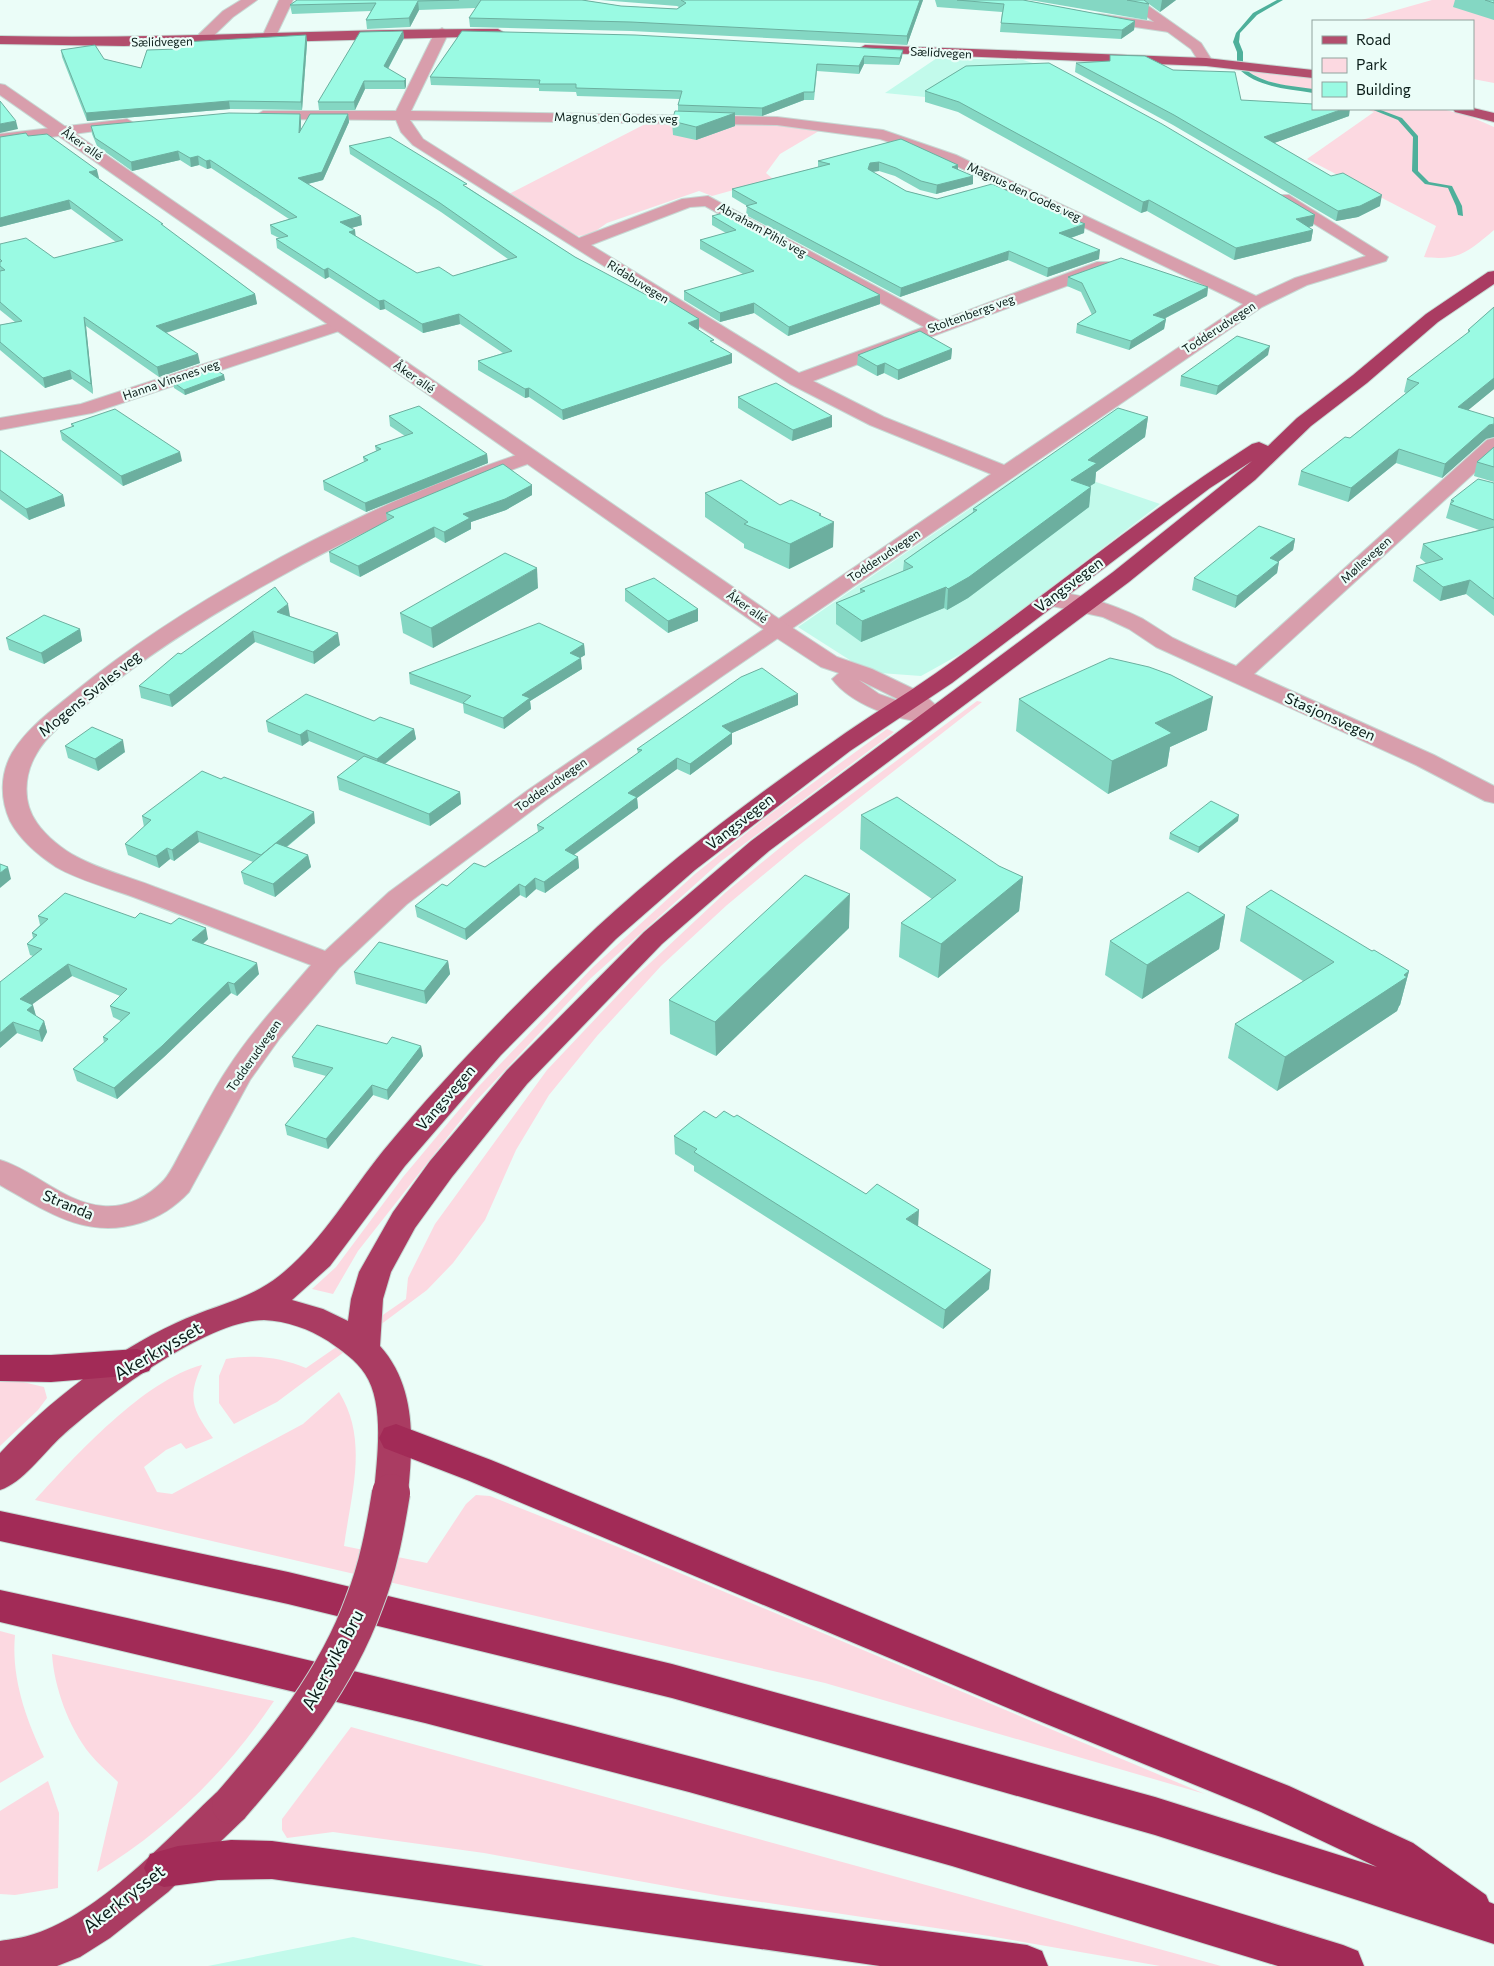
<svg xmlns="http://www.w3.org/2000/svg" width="1494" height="1966" font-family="Commissioner,sans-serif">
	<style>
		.built { fill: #c2faeb }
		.green { fill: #fcd9e1 }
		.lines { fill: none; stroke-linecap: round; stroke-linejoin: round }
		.stream { fill: #4eb09b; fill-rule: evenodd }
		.minor-casing { stroke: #c7d9d4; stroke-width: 2 }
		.tertiary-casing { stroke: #c7d9d4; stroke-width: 2 }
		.primary-casing { stroke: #c7d9d4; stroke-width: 2 }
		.trunk-casing { stroke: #c7d9d4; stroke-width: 2 }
		.motorway-casing { stroke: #c7d9d4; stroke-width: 2 }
		.minor { fill: #d89eac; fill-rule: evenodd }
		.tertiary { fill: #d89eac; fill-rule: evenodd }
		.primary { fill: #b24e6d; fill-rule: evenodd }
		.trunk { fill: #aa3c62; fill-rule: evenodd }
		.motorway { fill: #a22b57; fill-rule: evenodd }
		.trunk-bridge-casing { stroke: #c7d9d4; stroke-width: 40; stroke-linecap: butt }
		.trunk-bridge { stroke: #aa3c62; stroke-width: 38 }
		.wall { fill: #84d7c3 }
		.shaded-wall { fill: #6caf9f }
		.building { fill: #9afae3; stroke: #6caf9f }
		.labels { text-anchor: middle; stroke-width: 4.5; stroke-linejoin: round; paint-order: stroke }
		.far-street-label { font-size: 12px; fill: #0a1c18; stroke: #ebfdf8 }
		.street-label { font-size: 15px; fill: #0a1c18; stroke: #ebfdf8 }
		.near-street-label { font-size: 18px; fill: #0a1c18; stroke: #ebfdf8 }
	</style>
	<rect width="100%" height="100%" fill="#ebfdf8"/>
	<!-- built -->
	<g class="built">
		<path d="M937,58L1023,60L1033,63L1084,92L975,102L885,93Z"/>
		<path d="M1038,462L1160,504L975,646L921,676L880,673L856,664L798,627Z"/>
		<path d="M353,1937L484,1966H208Z"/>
	</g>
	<!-- green -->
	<g class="green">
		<path d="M1432,0H1494V83L1473,79V21H1358Z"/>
		<path d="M1237,67L1313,78V93L1267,81Z"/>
		<path d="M1365,109H1442L1469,116L1494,127V230C1468,252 1459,261 1424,257L1436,226L1307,159L1374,112Z"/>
		<path d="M653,120L780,124L824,128L780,154L766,173L773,179L712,196L699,191L607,223L590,235L576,236L509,194Z"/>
		<path d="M977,701L982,702L798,846L727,905L661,966L597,1036L549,1095L516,1150L485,1220L453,1263L427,1290L277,1402L234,1424L219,1403V1376L226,1359C253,1354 280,1357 306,1368L406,1299L408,1278L435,1224L547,1070L634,978L726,892L787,842Z"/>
		<path d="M887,729L894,732L720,862L591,978L476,1101L358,1251L333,1294L312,1289L336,1267L403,1177L479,1086L593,967L695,874L769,815Z"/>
		<path d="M202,1365C187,1398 192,1409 213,1438L186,1449L181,1443L166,1450L144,1467L157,1492L172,1494L303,1424L339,1392C369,1440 351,1494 344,1546L427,1563L466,1504L476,1495L490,1496L618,1547L1205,1794L825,1683L35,1500C75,1456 144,1380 202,1365Z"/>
		<path d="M0,1381L23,1382L44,1387L47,1398L38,1410L0,1446Z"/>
		<path d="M0,1631L15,1635C11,1678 26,1719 44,1757L0,1783Z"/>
		<path d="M52,1654L274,1701C228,1770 168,1829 97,1872L118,1782C109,1773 98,1764 90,1754C69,1728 54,1687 52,1654Z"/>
		<path d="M351,1727L1221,1966H1160L989,1936L721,1896L484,1853L333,1832L287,1838L282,1830V1819Z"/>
		<path d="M48,1781L59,1813L58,1888L15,1895L0,1894V1811Z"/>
	</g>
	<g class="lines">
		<!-- stream -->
		<g class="stream">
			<path d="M1277,0H1283L1257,15L1240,33L1239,42L1243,52V67C1262,85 1288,85 1313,89V93C1286,88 1257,88 1237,67V52L1233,42L1236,33L1253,13Z"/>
			<path d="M1371,109H1378L1402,118L1418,136V171L1429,182L1452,186L1462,206L1463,216L1458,215L1456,206L1448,188L1425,184L1412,171L1413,137L1398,120Z"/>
		</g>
		<defs>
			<g id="minor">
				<path d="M241,0H257L233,17L205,44H195L193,41L195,38L223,11Z"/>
				<path d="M279,0H293L273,42H263L261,39Z"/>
				<path d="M1099,14L1169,24L1176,28L1169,32L1094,21L1092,18L1094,15Z"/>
				<path d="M442,28L449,32L411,111L777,117L883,130L956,155L1256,296L1295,278L1366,256L1277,201L1275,198L1277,195H1289L1388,257L1386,261L1307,285L1262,307L721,677L546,800L407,904L339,968L280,1038L250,1080L189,1192C175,1207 160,1217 140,1223C86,1240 46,1211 0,1185V1160C36,1171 64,1203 103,1206C126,1208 148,1197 164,1180C172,1171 177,1158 183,1148C198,1121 211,1093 228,1068C252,1031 282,999 311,965C253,943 195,920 136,898C112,889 78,880 56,867C38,855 20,840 10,821C0,799 0,774 12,753C27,728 51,711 73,693C163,620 267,561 371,512C420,489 471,471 522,453H536L539,457L536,461C440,495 353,535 265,585C206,618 149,654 97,696C77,713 50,730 37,753C24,774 22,802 37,823C46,836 63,850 77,857C101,870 130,877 155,887C212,908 268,929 325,951L389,892L528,790L991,474L870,425L790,384L413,145L401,132L396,120L263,119L256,115L263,111H396L435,32ZM410,120L777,125L880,139L946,161L1243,304L1004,465L884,417L813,381L1109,270L1112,266L1109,262H1097L940,321L708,196L682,199L579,238L423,139ZM705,206L924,327L799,373L591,245L690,207Z"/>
				<path d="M127,119L134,123L132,126L0,144V134Z"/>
				<path d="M339,320L345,321L348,325L345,329L92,413L0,430V418L81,404Z"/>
				<path d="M1494,438V455L1254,674L1434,755L1494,786V803L1485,801L1416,765L1156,647L1129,629L1103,617L1043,604L1040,599L1043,594C1070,588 1119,607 1143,619C1153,625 1163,632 1173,638C1193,648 1215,657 1236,666L1487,440Z"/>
			</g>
			<g id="tertiary">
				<path d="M1124,0H1140L1201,43L1213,62L1211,65H1201L1191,49Z"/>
				<path d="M0,84L5,85L785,623L837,657L872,669L922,693L947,715L943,720C912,728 851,706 832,679L839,673L821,667L769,633L0,95ZM859,680L906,703L907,704L879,694Z"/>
			</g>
			<g id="primary">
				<path d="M498,29L505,33L503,36L124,46L0,44V36C166,40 332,28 498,29Z"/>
				<path d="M865,45L1206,58L1313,70V78L1206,66L860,52L858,49Z"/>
				<path d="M1473,108L1494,113V122L1455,112L1453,109Z"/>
			</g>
			<g id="trunk">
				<path d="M1494,271V284L1438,322L1367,383L1311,426L1255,480L1129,582L769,851L662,944L527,1084L452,1177L415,1228L391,1272L383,1299L380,1346C417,1387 413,1443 408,1493L403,1503L391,1508L379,1503L374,1493C377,1458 385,1404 365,1374C356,1360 341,1350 328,1341C309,1329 287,1321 264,1320C206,1320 104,1398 62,1436C43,1453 23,1483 0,1490V1453C49,1401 111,1353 176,1323C211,1306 249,1300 279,1276C322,1242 349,1193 383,1151C448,1072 522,997 597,927C670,860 752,798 834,741C867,717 902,697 936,673C1042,599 1142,514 1252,444L1259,442L1268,446L1297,418L1353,375L1426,314L1488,272ZM1252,461L1113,572L751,841L644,932L507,1070L430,1161L393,1212L359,1272L351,1299L348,1321L323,1309L292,1300L330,1266L405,1166L501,1055L616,939L695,870L850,751L952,683L1210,488Z"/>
				<path d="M231,1786L245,1792L251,1805L245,1818L168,1892L110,1938L80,1957L57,1966H0V1941C11,1939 23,1938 34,1934C100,1913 167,1839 217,1792Z"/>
			</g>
			<g id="motorway">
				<path d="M137,1349L149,1353L154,1362L149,1371L137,1375L51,1382L0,1381V1355H51Z"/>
				<path d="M396,1424L491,1460L1053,1692L1289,1786L1413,1843L1486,1895L1489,1902L1494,1904V1944L1155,1835L672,1698L288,1604L0,1541V1511L288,1572L672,1664L1155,1797L1377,1867L1261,1812L1027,1716L467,1480L384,1448L379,1438L384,1428Z"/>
				<path d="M0,1590C453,1688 901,1807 1343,1945L1358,1951L1364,1966H1278L952,1866L689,1792L425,1723L0,1622Z"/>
				<path d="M231,1840L272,1841L1027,1945L1042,1951L1048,1966H880L272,1879L218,1880L164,1887L150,1882L144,1868L150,1854L178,1846Z"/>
			</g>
		</defs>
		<!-- minor casing -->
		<use href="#minor" class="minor-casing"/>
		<!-- tertiary casing -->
		<use href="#tertiary" class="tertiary-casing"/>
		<!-- primary casing -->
		<use href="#primary" class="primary-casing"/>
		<!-- trunk casing -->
		<use href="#trunk" class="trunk-casing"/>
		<!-- motorway casing -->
		<use href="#motorway" class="motorway-casing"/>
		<!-- minor -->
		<use href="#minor" class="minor"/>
		<!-- tertiary -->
		<use href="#tertiary" class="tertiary"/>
		<!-- primary -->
		<use href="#primary" class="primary"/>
		<!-- trunk -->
		<use href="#trunk" class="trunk"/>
		<!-- motorway -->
		<use href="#motorway" class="motorway"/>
		<defs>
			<path id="trunk-bridge" d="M231,1805C284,1744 336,1680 364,1603C378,1568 385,1530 391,1493"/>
		</defs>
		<!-- trunk-bridge casing -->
		<use href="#trunk-bridge" class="trunk-bridge-casing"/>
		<!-- trunk-bridge -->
		<use href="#trunk-bridge" class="trunk-bridge"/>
	</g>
	<!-- wall -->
	<g class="wall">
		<path d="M297,0H582L621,6L677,9L679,7L677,6L600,0H923L907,45L631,31L470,27L469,18L476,8L419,10L410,27L367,29L366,20L371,11L292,14L290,5Z"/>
		<path d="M935,0H1023L1135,21L1134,30L1121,39L1000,32L1002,12L937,7Z"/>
		<path d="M1028,0H1176L1160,12L1149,4L1147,20L1036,1Z"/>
		<path d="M1455,0H1494V20L1453,7Z"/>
		<path d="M403,31L404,38L388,69L406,79V86L405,89H365L355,110H319L318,102Z"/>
		<path d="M462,31L902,57L899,65L864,64L859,74L817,71L814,100H804L762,116L735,115V126L696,140L673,135L672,121L678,111V105L680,99L577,96L576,92L539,91V88L431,85L430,77Z"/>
		<path d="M306,35L307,43L302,110L230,109L87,121L62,57L61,50L104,59L141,68L178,49Z"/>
		<path d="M1110,55L1173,70L1241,100L1349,116L1274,143L1380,206L1358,217L1336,221L1173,125L1075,72L1076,63L1110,61Z"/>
		<path d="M966,66L1313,226L1309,227L1313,230L1311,241L1234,260L1147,211L1141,213L958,112L925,102V91Z"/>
		<path d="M300,114L301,122V130L348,114L349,122L323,180L308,184L362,225L351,228L355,236L417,273L453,276L508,259L441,212L350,154L349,146L467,187L575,257L699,329H698L714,343L732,354V363L563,420L529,397L525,398L478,370V361L503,353L460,324L423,333L385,309L380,310L329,277L325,279L277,248L276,239L279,238L271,234L270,225L289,219L211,168L207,169L199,165L191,167L180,160L132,171L97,146L92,134L91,126Z"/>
		<path d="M28,136L99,178H98L255,294L257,304L166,333L200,363L159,377L86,326L93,394L72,379L45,388L0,350V325L15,322L0,310V244L54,258L116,242L71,209L0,227V137Z"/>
		<path d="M901,139L958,165V169L973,184L936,194L920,190L895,176L879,171L873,172L906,191L937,199L1084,233L1071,238L1099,259L1047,277L1008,260L900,297L746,215L747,206L732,197V189L818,167V161Z"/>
		<path d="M712,216L880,304L788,336L754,313L720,322L684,300V291L743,274L700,249V240L726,233L712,225Z"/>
		<path d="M1068,277L1208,287L1207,296L1164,319H1166L1164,329L1129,350L1076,333L1077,324L1092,315L1081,292L1067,286Z"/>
		<path d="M1494,307V389L1468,410L1486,439L1442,478L1396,463L1348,502L1298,485L1301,471L1350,438L1406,393L1404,392L1407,379L1468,333V330Z"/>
		<path d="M952,349L951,359L898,380L884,373L877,376L857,365L858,355Z"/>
		<path d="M1268,355L1216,395L1180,386L1181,376Z"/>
		<path d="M225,380L185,395L174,388L173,382Z"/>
		<path d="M738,397L832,427L792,441L738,408Z"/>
		<path d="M389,416L487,454L488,463L366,512L324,490L323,481L364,462L363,457L376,451L375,446L405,436L390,426Z"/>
		<path d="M1148,417L1145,437L1096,472L1095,483L1089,486L1091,487L1089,507L968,598L947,610L944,608L861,642L836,624V603L860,593V589L903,571L904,561L973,512V509Z"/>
		<path d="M71,424L182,461L123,486L62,440L60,431L72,427Z"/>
		<path d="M1494,447V482L1474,476L1477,462Z"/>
		<path d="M0,450L63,495L65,506L29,520L0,499Z"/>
		<path d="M1494,483V616L1466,594L1440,601L1413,581L1416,566L1427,564L1420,558L1423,544L1479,530L1446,518L1451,500Z"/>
		<path d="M532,485V495L506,510L471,522V529L445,543L435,537L360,577L330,562L329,552L387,521L386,513Z"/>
		<path d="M705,493L780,505L821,516L833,547L789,569L744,548V544L705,517Z"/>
		<path d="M1295,539L1293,550L1279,561L1277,573L1235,608L1192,590L1194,578Z"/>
		<path d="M538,588L433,648L403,633L400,613Z"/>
		<path d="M625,589L698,609V621L668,633L625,601Z"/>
		<path d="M289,616L340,645L314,664L255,642L172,707L141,698L139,686L181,654L290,616Z"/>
		<path d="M80,629L82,641L44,664L9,650L6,638Z"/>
		<path d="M584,644L585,655L580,658L582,669L530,701L531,709L504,729L464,713L463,704L410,684L409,673Z"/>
		<path d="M1019,699L1207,730L1170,747L1167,766L1108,794L1016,731Z"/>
		<path d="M798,705L732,733V744L690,775L677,769L637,798L638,808L574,855L578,857L579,868L545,893L536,889L526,898L520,895L466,940L417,917L415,906L447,886L485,867L538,832L537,825L638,753L637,749Z"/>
		<path d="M266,721H374L414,729L416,739L385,764L460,792L461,804L430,826L339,790L337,777L358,761L309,741L302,746L268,732Z"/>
		<path d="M65,746L125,752L98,771L68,758Z"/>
		<path d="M861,815L999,866L1023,877L1019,911L938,978L899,957L901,923L932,899L860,849Z"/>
		<path d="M142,816L315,823L287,847L308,855L311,867L275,897L244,884L241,872L253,862L199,842L174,861L170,859L159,868L128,855L125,844L144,827Z"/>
		<path d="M1238,821L1198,853L1169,839L1170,833Z"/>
		<path d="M1246,907L1372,951L1409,971L1400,1005L1399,1006L1397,1011L1277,1091L1228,1058L1235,1024L1303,981L1240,941Z"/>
		<path d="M1225,915L1219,949L1142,999L1105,975L1110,941Z"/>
		<path d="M38,916L135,918L208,939L203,944L259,974L237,996L231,993L164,1057L117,1099L77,1081L73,1069L104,1043L103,1037L121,1021L113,1017L110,1006L120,996L72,976L32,1004L36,1016L44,1021L47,1032L42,1042L17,1033L0,1048L33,956L30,955L27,944L33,938L32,933L40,925Z"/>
		<path d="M849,928L716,1056L670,1034L669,1000Z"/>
		<path d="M448,961L450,974L426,1004L356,984L354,972Z"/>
		<path d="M387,1044L421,1046L423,1056L388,1100L373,1095L328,1149L287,1135L285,1125L326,1076L294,1067L292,1057Z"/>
		<path d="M716,1118L918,1226L989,1289L943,1329L694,1171V1166L675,1154L674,1136Z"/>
	</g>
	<!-- shaded-wall -->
	<g class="shaded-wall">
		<path d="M920,0H923L907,45V36Z"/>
		<path d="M1162,0H1176L1160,12Z"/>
		<path d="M418,1L419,10L410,27L409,18Z"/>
		<path d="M1135,21L1134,30L1121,39L1122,30Z"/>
		<path d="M403,31L404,38L385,74L384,66Z"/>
		<path d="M306,35L307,43L302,110L301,102Z"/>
		<path d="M903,50L902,57L899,65L900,58Z"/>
		<path d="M864,56V64L859,74V66Z"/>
		<path d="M406,79V86L405,89L404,81Z"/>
		<path d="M364,81L365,89L355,110L354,102Z"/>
		<path d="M804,92V100L762,116V108Z"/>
		<path d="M229,101L230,109L87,121L86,113Z"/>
		<path d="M1343,109H1350L1349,116L1263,147L1264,137Z"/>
		<path d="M735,113V126L696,140V127Z"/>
		<path d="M300,114L301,122L300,141L299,133Z"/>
		<path d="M348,114L349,122L323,180L299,186L298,178Z"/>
		<path d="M16,121L18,129L0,133V124Z"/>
		<path d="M178,151L180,160L132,171L131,162Z"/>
		<path d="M198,156L199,165L191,167L190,158Z"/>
		<path d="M210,160L211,168L207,169L206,161Z"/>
		<path d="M879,162V171L869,172L868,169L870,163Z"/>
		<path d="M958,165V173L952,167Z"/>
		<path d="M97,170L99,178L90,180L89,172Z"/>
		<path d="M973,176V184L936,194L937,185Z"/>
		<path d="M1382,195L1380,206L1358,217L1336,221L1338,211Z"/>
		<path d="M69,200L71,209L0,227V218Z"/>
		<path d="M1149,200L1147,211L1141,213L1143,202Z"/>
		<path d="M1315,215L1313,226L1294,230L1296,219Z"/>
		<path d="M361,216L362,225L341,231L340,222Z"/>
		<path d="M1085,224L1084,233L1059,242V233Z"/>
		<path d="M355,230L356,239L349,232Z"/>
		<path d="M1313,230L1311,241L1234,260L1236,248Z"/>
		<path d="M1100,250L1099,259L1047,277L1048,268Z"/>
		<path d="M1009,251L1008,260L900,297L901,288Z"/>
		<path d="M328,268L329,277L325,279L324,270Z"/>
		<path d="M1208,287L1207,296L1152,325L1153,315Z"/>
		<path d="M255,294L257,304L158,335L156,326Z"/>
		<path d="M880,295V304L788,336L789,327Z"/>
		<path d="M384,300L385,309L380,310L379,301Z"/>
		<path d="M754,303V313L720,322V313Z"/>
		<path d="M459,314L460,324L423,333L422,324Z"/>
		<path d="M84,317L86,326L93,394L91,384Z"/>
		<path d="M699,319V329L688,332V323Z"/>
		<path d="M1166,319L1164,329L1129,350L1131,341Z"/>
		<path d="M1270,346L1268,355L1216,395L1218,386Z"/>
		<path d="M952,349L951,359L898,380V370Z"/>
		<path d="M198,354L200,363L159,377L157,367Z"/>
		<path d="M732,354V363L563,420L562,410Z"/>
		<path d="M885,363L884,373L877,376V366Z"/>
		<path d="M70,370L72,379L45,388L43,378Z"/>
		<path d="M224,375L225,380L185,395L184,390Z"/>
		<path d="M1494,378V389L1455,421L1458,407Z"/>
		<path d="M529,388V397L525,398V389Z"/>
		<path d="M832,416V427L792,441L793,430Z"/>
		<path d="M1148,417L1145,437L1096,472L1095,483L1069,500L1071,480L1088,460Z"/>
		<path d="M1494,424V437L1486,439L1442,478L1445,464L1489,425Z"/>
		<path d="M1399,449L1396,463L1348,502L1351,488Z"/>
		<path d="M180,452L182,461L123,486L121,476Z"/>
		<path d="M487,454L488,463L366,512L365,503Z"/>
		<path d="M532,485V495L506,510L471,522V529L445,543L444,532L463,514Z"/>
		<path d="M1091,487L1089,507L968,598L947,610L948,589Z"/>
		<path d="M63,495L65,506L29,520L26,509Z"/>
		<path d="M821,514V529L834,522L833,547L789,569L790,544Z"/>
		<path d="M434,527L435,537L360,577L358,566Z"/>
		<path d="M1295,539L1293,550L1268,570L1270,558Z"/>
		<path d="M1279,562L1277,573L1235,608L1237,596Z"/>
		<path d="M537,568L538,588L433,648L431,628Z"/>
		<path d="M1470,580L1466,594L1440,601L1443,587Z"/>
		<path d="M946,587L944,608L861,642L862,621Z"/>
		<path d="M288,604L290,616L279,624L277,612Z"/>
		<path d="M698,609V621L668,633V621Z"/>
		<path d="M80,629L82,641L44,664L41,653Z"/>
		<path d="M253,631L255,642L172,707L169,695Z"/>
		<path d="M338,633L340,645L314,664L313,652Z"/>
		<path d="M584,644L585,655L570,664V653Z"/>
		<path d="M581,658L582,669L530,701L531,709L504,729L503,718L522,695Z"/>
		<path d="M798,694V705L732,733V744L690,775V764L722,726Z"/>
		<path d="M1213,697L1207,730L1170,747L1167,766L1108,794L1112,761L1155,723Z"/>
		<path d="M414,729L416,739L378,769L377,759Z"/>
		<path d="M307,730L309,741L302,746L300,735Z"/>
		<path d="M123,740L125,752L98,771L95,759Z"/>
		<path d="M677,758V769L637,798L638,808L565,861V850L628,793Z"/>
		<path d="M460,792L461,804L430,826L429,814Z"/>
		<path d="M314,812L315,823L263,866L261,855Z"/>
		<path d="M1239,815L1238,821L1198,853L1199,847Z"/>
		<path d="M197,831L199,842L174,861L172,850Z"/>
		<path d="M167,848L170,859L159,868L156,856Z"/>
		<path d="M308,855L311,867L275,897L273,884Z"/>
		<path d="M578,857L579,868L545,893L544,882Z"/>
		<path d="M8,867L11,879L0,888V873Z"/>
		<path d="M1023,877L1019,911L938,978L941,944Z"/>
		<path d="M535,878L536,889L526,898L525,887Z"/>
		<path d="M519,884L520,895L466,940L465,929Z"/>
		<path d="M850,894L849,928L716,1056L715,1022Z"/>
		<path d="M1225,915L1219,949L1142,999L1147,965Z"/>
		<path d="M206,928L208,939L195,951L192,940Z"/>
		<path d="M448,961L450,974L426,1004L424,991Z"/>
		<path d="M257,963L259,974L237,996L234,984Z"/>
		<path d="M68,964L72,976L23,1011L20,999Z"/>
		<path d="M1409,971L1400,1005L1399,1006L1397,1011L1277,1091L1285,1057Z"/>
		<path d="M228,982L231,993L164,1057L117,1099L114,1088Z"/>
		<path d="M33,1005L36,1016L27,1010Z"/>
		<path d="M44,1021L47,1032L42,1042L39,1031Z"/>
		<path d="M13,1022L17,1033L0,1048V1033Z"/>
		<path d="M421,1046L423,1056L388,1100L387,1090Z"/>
		<path d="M372,1085L373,1095L328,1149L326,1139Z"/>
		<path d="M919,1210L918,1228L906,1219Z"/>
		<path d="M991,1270L989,1289L943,1329L945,1310Z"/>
	</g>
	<!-- building -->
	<g class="building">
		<path d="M297,0H459L418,1L409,18L366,20L376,3L290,5Z"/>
		<path d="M481,0H582L621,6L677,9L686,3L681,0H920L907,36L631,22L469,18Z"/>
		<path d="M957,0H1023L1135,21L1122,30L1001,23L1004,4Z"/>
		<path d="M1127,0H1144L1149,4Z"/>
		<path d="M1485,0H1494V3Z"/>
		<path d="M403,31L384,66L406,79L404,81H364L354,102H318L360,32Z"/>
		<path d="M462,31L635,35L903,50L900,58L864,56L859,66L817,64L814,92H804L762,108L678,105L682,91L576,88V84H539L540,80L430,77Z"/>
		<path d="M306,35L301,102L229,101L86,113L61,50L95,45L104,59L141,68L147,50L178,49L184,42Z"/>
		<path d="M1110,55L1145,56L1173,70L1235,72L1241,100L1313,104V109H1343L1264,137L1331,176L1343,173L1382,195L1360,206L1338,211L1174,115L1076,63L1110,61Z"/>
		<path d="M1049,63L1162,124L1315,215L1296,219L1313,230L1236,248L1149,200L1143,202L959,102L925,91L966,66Z"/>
		<path d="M0,101L16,121L0,124Z"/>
		<path d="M675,111L735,113L696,127L672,121Z"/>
		<path d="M229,113L300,114L299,133L310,114H348L322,172L298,178L361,216L340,222L355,230L349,232L417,273L439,267L453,276L517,257L440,203L349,146L390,137L467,184L463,185L575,257L654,299L663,297L699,319L688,323L714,340L710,341L732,354L562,410L529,388L525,389L478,361L512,351L459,314L422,324L384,300L379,301L328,268L324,270L276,239L288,236L270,225L297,217L210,160L206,161L198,156L190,158L178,151L131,162L95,138L91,126Z"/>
		<path d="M26,133L28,136L47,134L97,170L89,172L163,224H161L255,294L156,326L198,354L157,367L84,317L91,384L70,370L43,378L0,342V325L22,321L0,302V271L5,270L0,266V262L2,261L0,259V244L26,238L54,258L123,240L69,200L0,218V137Z"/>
		<path d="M901,139L958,165L952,167L973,176L937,185L921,181L896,168L879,162L870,163L868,169L906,191L937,199L992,184L1085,224L1059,233L1100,250L1048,268L1009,251L901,288L746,206L757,203L732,189L830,164L818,161Z"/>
		<path d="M727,212L880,295L789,327L754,303L720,313L684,291L754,271L700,240L736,230L712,216Z"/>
		<path d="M1121,258L1208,287L1153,315L1166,319L1131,341L1077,324L1096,312L1082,283L1068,277Z"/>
		<path d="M1494,307V378L1458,407L1494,418V424L1489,425L1445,464L1399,449L1351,488L1301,471L1345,437L1350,438L1419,383L1407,379L1470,331L1468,330Z"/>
		<path d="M920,331L952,349L898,370L885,363L877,366L858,355Z"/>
		<path d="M1237,336L1270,346L1218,386L1181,376Z"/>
		<path d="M214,369L224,375L184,390L173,382Z"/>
		<path d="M776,383L832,416L793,430L738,397Z"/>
		<path d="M419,406L487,454L365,503L323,481L368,460L363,457L381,449L375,446L413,433L389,416Z"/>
		<path d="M1118,408L1148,417L1088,460L1097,463L1071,480L1091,487L969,577L948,589L946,587L862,621L836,603L865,591L860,589L913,567L904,561L977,510L973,509Z"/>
		<path d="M115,409L180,452L121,476L60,431L74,426L71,424Z"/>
		<path d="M1494,447V467L1477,462Z"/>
		<path d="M0,450L63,495L26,509L0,490Z"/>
		<path d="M503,464L532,485L505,499L463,514L470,518L444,532L434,527L358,566L329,552L394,517L386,513Z"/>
		<path d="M1478,479L1494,483V520L1450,504L1454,501L1451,500Z"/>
		<path d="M741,480L780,505L791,500L821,514L819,515L834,522L790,544L744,524L748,522L705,493Z"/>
		<path d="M1259,526L1295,539L1270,558L1279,562L1237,596L1194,578Z"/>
		<path d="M1494,527V599L1470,580L1443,587L1416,566L1443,559L1423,544Z"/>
		<path d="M505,553L537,568L431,628L400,613Z"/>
		<path d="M654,578L698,609L668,621L625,589Z"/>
		<path d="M275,587L288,604L277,612L338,633L313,652L253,631L169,695L139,686L178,653L181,654Z"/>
		<path d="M44,615L80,629L41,653L6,638Z"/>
		<path d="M539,623L584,644L570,653L581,658L522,695L530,698L503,718L463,703L471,696L409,673Z"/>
		<path d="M1110,658L1149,667L1171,675L1213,697L1155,723L1172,733L1112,761L1019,699Z"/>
		<path d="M762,668L798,694L722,726L732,733L690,764L677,758L628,793L637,797L565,850L578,857L544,882L535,878L525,887L519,884L465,929L415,906L442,884L447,886L474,863L485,867L544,828L537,825L642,750L637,749L741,677Z"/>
		<path d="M306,694L374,721L380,717L414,729L377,759L307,730L300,735L266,721Z"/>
		<path d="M92,727L123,740L95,759L65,746Z"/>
		<path d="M364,756L460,792L429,814L337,777Z"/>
		<path d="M202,771L221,779L224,777L314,812L261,855L197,831L172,850L167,848L156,856L125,844L151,820L142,816Z"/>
		<path d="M897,797L999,866L1023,877L941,944L901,923L956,880L861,815Z"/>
		<path d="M1211,801L1239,815L1199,847L1170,833Z"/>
		<path d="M276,843L308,855L273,884L241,872Z"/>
		<path d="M0,864L8,867L0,873Z"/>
		<path d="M805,875L850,894L715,1022L669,1000Z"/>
		<path d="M1271,890L1372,951L1374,950L1409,971L1404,975L1407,977L1285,1057L1235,1024L1334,962L1246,907Z"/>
		<path d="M1188,892L1225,915L1147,965L1110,941Z"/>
		<path d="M65,893L135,918L140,913L171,924L179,918L206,928L192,940L257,963L234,984L228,982L162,1046L114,1088L73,1069L108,1039L103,1037L130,1013L110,1006L127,989L68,964L20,999L33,1005L27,1010L44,1021L39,1031L13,1022L0,1033V982L42,949L27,944L37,935L32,933L48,919L38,916Z"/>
		<path d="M379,942L448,961L424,991L354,972Z"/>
		<path d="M317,1025L387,1044L392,1037L421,1046L387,1090L372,1085L326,1139L285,1125L333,1068L292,1057Z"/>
		<path d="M704,1111L716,1118L724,1111L734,1117L737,1115L866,1194L877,1184L919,1210L906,1219L991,1270L945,1310L694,1152L697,1149L674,1136Z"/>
	</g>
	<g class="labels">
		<!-- far-street labels -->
		<g class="far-street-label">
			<text transform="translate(162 42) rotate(-1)" y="4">Sælidvegen</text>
			<text transform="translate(941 53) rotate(3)" y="4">Sælidvegen</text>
			<text transform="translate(616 118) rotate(1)" y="4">Magnus den Godes veg</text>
			<text transform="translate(82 144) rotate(35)" y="4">Åker allé</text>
			<text transform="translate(1024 192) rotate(25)" y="4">Magnus den Godes veg</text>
			<text transform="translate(762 230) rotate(29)" y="4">Abraham Pihls veg</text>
			<text transform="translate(638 282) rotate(32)" y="4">Ridabuvegen</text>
			<text transform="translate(971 314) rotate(-20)" y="4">Stoltenbergs veg</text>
			<text transform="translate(1219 328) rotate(-33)" y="4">Todderudvegen</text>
			<text transform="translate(414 377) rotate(35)" y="4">Åker allé</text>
			<text transform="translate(171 380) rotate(-19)" y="4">Hanna Vinsnes veg</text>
			<text transform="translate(884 556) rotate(-34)" y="4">Todderudvegen</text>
			<text transform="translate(1366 560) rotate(-42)" y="4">Møllevegen</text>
			<text transform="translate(747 607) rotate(35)" y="4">Åker allé</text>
			<text transform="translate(551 785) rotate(-35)" y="4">Todderudvegen</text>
			<text transform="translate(254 1056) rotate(-55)" y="4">Todderudvegen</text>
		</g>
		<!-- street labels -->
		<g class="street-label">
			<text transform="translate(1069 585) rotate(-37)" y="5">Vangsvegen</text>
			<text transform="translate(90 694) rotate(-39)" y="5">Mogens Svales veg</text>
			<text transform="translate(1330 717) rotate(24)" y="5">Stasjonsvegen</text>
			<text transform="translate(740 822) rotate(-38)" y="5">Vangsvegen</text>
			<text transform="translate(446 1098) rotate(-49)" y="5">Vangsvegen</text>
			<text transform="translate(68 1205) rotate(23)" y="5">Stranda</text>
		</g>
		<!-- near-street labels -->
		<g class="near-street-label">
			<text transform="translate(158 1351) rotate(-30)" y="6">Akerkrysset</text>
			<text transform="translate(333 1660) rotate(-62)" y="6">Akersvika bru</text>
			<text transform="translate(124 1899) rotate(-38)" y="6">Akerkrysset</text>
		</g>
	</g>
	<!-- legend -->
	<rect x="1312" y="20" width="162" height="90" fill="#ebfdf8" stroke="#91a39e"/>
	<rect x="1322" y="36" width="25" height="8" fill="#b24e6d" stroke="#91a39e"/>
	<text x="1356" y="45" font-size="15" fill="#0a1c18">Road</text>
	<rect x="1322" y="58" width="25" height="15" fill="#fcd9e1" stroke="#91a39e"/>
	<text x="1356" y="70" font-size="15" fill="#0a1c18">Park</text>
	<rect x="1322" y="82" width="25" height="15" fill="#9afae3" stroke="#91a39e"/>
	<text x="1356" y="95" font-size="15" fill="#0a1c18">Building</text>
</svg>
